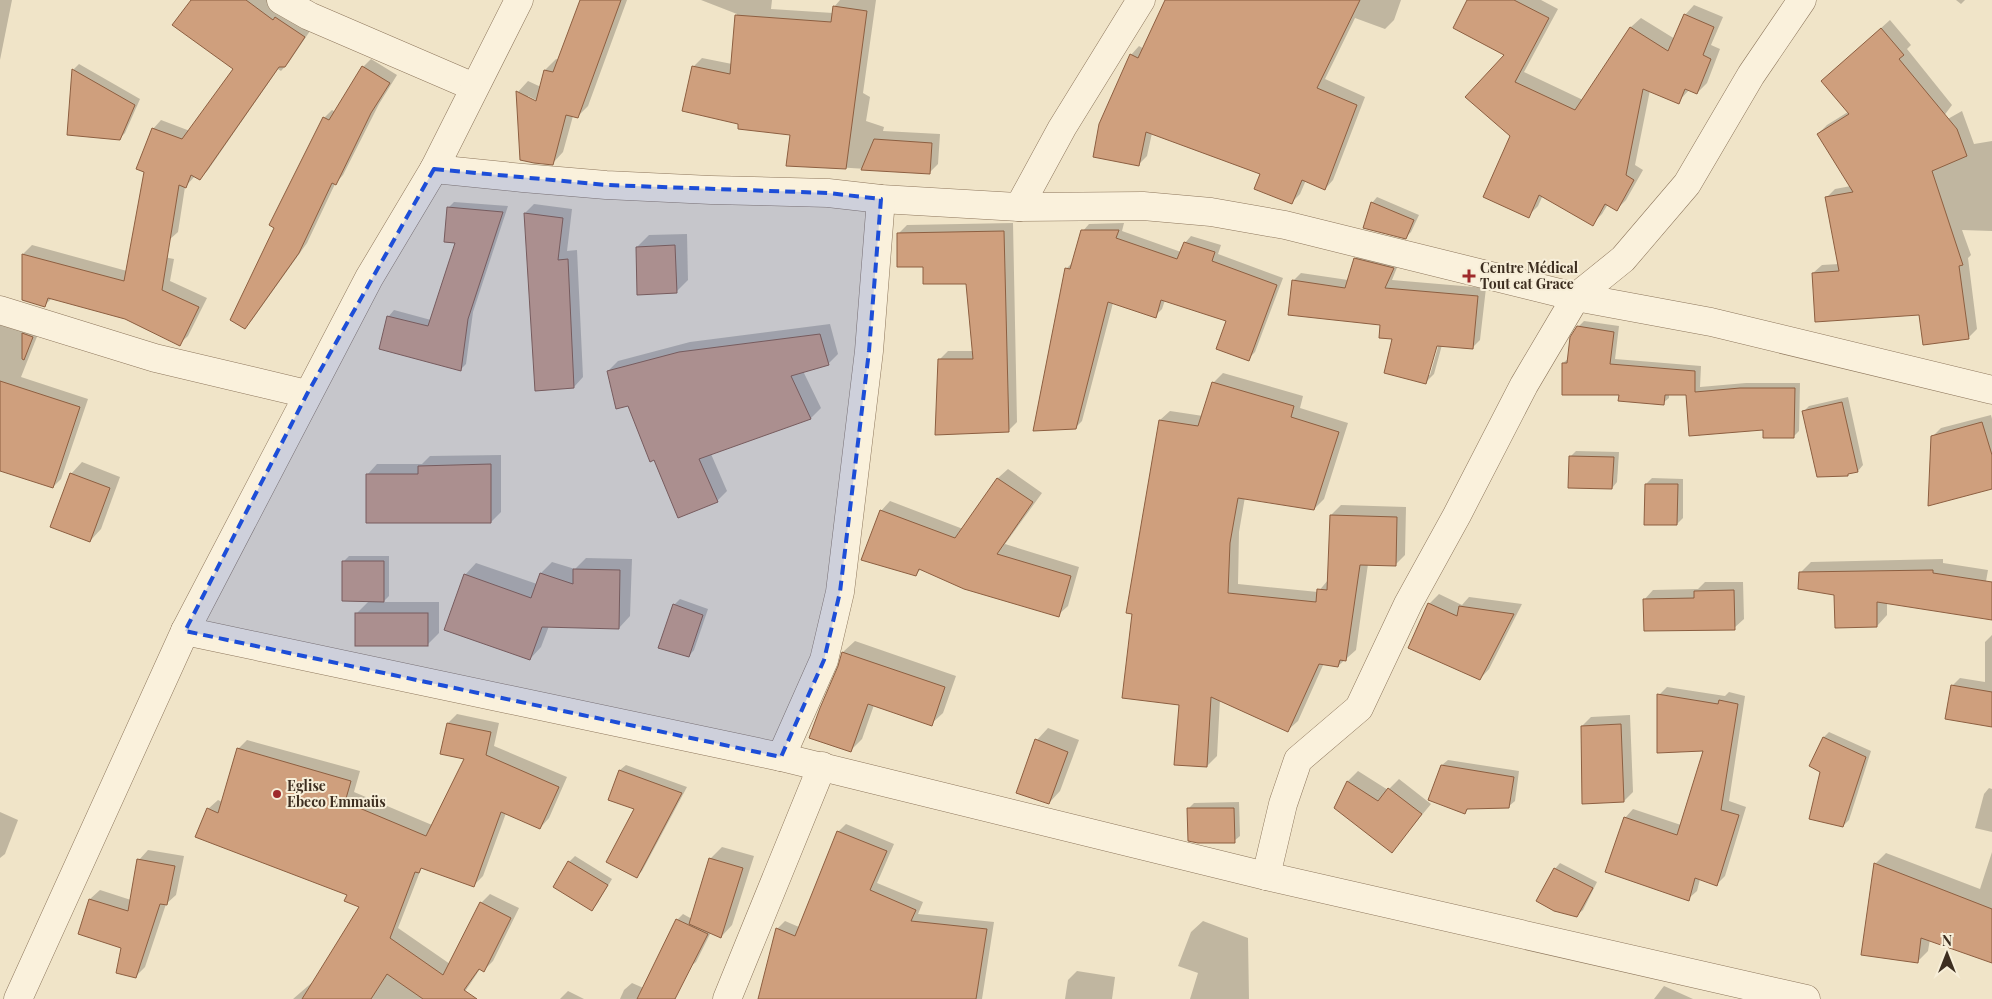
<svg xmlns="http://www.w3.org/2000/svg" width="1992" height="999" font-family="'Playfair Display',serif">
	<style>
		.shadow { fill: #0003; fill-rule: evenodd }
		.building { fill: #cf9f7d; stroke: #8d5f41 }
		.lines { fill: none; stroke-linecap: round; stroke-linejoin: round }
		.minor-casing { stroke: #8d765c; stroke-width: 29 }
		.minor { stroke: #faf1dc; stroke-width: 28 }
		.marked { fill: #1d4ed8; fill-opacity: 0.2; stroke: #1d4ed8; stroke-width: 4; stroke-dasharray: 10 6; stroke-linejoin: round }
		.poi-dot { fill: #9e2a2b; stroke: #f7eed8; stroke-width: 2 }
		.labels { text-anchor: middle; stroke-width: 4; stroke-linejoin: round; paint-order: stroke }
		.poi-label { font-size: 14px; font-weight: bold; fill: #3d2e20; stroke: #f7eed8; text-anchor: start }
	</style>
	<rect width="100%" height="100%" fill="#f0e4c8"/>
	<!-- shadow -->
	<g class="shadow">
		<path d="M0,0H12L0,60Z"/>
		<path d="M193,0H277L312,28L289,62L281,71L278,69L208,170L200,179L195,176L185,187L178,232L169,240L153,129L161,120L190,131L234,68Z"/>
		<path d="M581,0H627L588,106L577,117L573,116L563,152L552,164L522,159L518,92L528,81L541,87L545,70L556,59L559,60ZM528,96L542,103L541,105L528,98Z"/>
		<path d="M701,0H772L771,9L833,13L834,7L840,0H876L863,93L870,97L866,121L884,127L883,131L940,134L938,164L929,173L788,164L792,133L740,123L693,67L702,58L732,64L736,16L737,14Z"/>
		<path d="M1167,0H1401L1394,20L1385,29L1355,18L1325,79L1365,97L1333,180L1325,189L1306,180L1300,194L1291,203L1262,174L1152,133L1147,156L1138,165L1131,55L1139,46L1144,49Z"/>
		<path d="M1469,0H1541L1558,9L1524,72L1583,100L1631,27L1641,18L1675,39L1685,15L1694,5L1723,17L1711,45L1720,49L1707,83L1697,93L1689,90L1678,102L1650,90L1635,165L1643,170L1626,200L1617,209L1608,204L1602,214L1592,224L1543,195L1538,206L1528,216L1511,136L1506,55Z"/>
		<path d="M1956,0H1965L1961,4Z"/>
		<path d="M1890,20L1911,45L1907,49L1952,105L1937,125L1962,111L1974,144L1992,141V231L1962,230L1971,255L1968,258L1977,329L1968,338L1921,314L1813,273L1822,265L1839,264L1826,198L1835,189L1851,186L1818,134L1827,125L1848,112L1831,73Z"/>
		<path d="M371,59L397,75L379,104L343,175L335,184L307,243L252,320L244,327L276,228L324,118L332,110L335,112L363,67Z"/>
		<path d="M79,64L140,99L125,133L119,139L68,134L74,69Z"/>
		<path d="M1377,197L1419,215L1411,232L1406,237L1372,203Z"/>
		<path d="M454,202L508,206L473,312L466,364L460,370L380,348L389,316L394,310L431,320L457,242L448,208Z"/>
		<path d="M534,204L572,209L567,251L577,250L583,377L574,387L525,213Z"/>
		<path d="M1013,223L1017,422L1008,431L939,360L948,351H973L967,283L924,266L898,234L907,225Z"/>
		<path d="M1124,223L1122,231L1181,252L1185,243L1191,236L1221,245L1218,254L1283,278L1255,352L1248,359L1228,320L1165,300L1162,309L1155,316L1113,303L1082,421L1075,428L1066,269L1073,262L1083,231L1089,224Z"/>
		<path d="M687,234L688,280L676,292L637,247L649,235Z"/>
		<path d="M32,245L127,271L138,252L174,259L170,281L207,298L188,336L179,344L126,318L52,298L44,306L23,300V254Z"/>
		<path d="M1363,251L1400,260L1392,280L1486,288L1480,340L1472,348L1442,345L1434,374L1426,382L1394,338L1382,324L1293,281L1301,273L1348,280L1355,259ZM1437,340H1440L1430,375H1427Z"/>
		<path d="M0,317L40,329L21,377L88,399L61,479L53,487L0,470Z"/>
		<path d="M1584,321L1619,326L1615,359L1701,366L1700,387L1746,383H1800L1799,431L1794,436L1764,429L1687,394H1669V398L1663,403L1620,394L1563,363L1569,358L1578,327Z"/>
		<path d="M830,324L838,354L828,364L803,371L821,408L811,418L711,454L727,491L717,501L655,459L629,404L608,371L618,361L690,342Z"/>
		<path d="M1223,373L1303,396L1300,408L1348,423L1324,499L1314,509L1245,497L1239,532L1238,584L1318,592L1328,580L1331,515L1341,505L1406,507L1405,555L1395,565L1368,564L1356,650L1338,666L1324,663L1298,721L1288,730L1220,699L1217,756L1207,766L1180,704L1160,420L1170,411L1203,416L1213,383Z"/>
		<path d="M1848,397L1863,465L1858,471L1850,472L1847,475L1803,412L1809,406Z"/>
		<path d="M1991,415L1992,419V487L1933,436L1941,428Z"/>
		<path d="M1576,451L1619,452L1617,482L1612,488L1571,456Z"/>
		<path d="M501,455V512L491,522L367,475L377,464H422L430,456Z"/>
		<path d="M82,462L120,477L101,529L90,541L71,474Z"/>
		<path d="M1008,469L1042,493L1005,544L1079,567L1068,606L1058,615L921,569L916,574L881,511L890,501L963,529L998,478Z"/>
		<path d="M1652,478L1683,479V518L1677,524L1646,484Z"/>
		<path d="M349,556H389V596L383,602H439V633L428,644L356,614L369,601L343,562Z"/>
		<path d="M586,558L632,559L630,616L619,628L549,626L541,647L530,659L465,575L476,563L537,584L541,573L552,562L575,569Z"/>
		<path d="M1943,559V563L1988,570L1982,604L1887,602V615L1877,626L1835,594L1801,572L1811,562Z"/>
		<path d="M1705,582H1743L1744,619L1734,628L1644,600L1653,590L1698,589Z"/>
		<path d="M1439,594L1462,605L1469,597L1522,604L1489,669L1480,679L1429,604Z"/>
		<path d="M680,599L708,609L694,650L689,656L674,605Z"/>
		<path d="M1992,635V726L1952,686L1960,678L1985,682V642Z"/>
		<path d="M855,641L956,676L943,713L931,724L874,705L862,739L850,751L840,667L843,652Z"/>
		<path d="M1667,687L1725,696L1729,692L1745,696L1729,801L1746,807L1725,876L1716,885L1700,879L1697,891L1688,899L1625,818L1633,809L1681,825L1705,750L1659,695Z"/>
		<path d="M457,714L499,723L494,746L567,777L549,818L540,828L506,813L483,876L474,885L422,868L421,869L398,928L450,964L481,903L490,894L519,908L493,961L484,970L480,969L460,999H293L315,980L361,906L348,894L208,809L218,800L222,802L238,749L247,740L360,771L354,792L432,825L466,759L448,723Z"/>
		<path d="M1630,715L1633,792L1624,801L1582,726L1591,717Z"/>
		<path d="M1048,728L1079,740L1060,791L1049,803L1037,740Z"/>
		<path d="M1829,732L1871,751L1849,820L1843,826L1824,737Z"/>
		<path d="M1448,760L1519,771L1515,801L1509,806L1469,808L1465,812L1442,765Z"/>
		<path d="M626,765L687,787L642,871L637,876L636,808L620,770Z"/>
		<path d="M1358,771L1388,790L1399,779L1431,804L1392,851L1336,808L1348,781Z"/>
		<path d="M1989,788L1992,789V832L1975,828L1984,794Z"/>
		<path d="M1239,802L1240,836L1234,841L1188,809L1194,803Z"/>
		<path d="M0,812L18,820L5,854L0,858Z"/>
		<path d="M846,824L894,844L877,883L923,902L918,914L994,922L982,999H760L777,929L785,921L799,927L838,832Z"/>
		<path d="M722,847L754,856L732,925L721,937L711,932L696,962L690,967L677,920L683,914L692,919L711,858Z"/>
		<path d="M148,850L184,856L176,895L166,904L145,967L135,977L122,947L79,933L90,899L100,890L131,900L139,860Z"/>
		<path d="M1992,852V962L1930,939L1928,951L1917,962L1875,864L1886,853L1980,889Z"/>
		<path d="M575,856L612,879L597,904L592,909L569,862Z"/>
		<path d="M1560,863L1597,882L1583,910L1577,915L1555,869Z"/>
		<path d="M1203,921L1248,938L1249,999H1190L1198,973L1178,966L1191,932Z"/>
		<path d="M1077,971L1115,977L1112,999H1065L1068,980Z"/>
		<path d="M632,983L664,997L663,999H620L624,990Z"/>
		<path d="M1664,986L1693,999H1654Z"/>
		<path d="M568,991L584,999H560Z"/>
	</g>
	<!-- building -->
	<g class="building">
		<path d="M191,0H246L273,20L275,17L305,37L285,67H279L200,180L191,175L186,188L179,185L162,290L199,307L180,346L125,319L48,298L45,307L22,300V254L124,281L144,172L136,169L152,128L182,139L233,69L172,25Z"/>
		<path d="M580,0H621L578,118L566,115L553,165L534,163L520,160L516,91L536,101L544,70L553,72Z"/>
		<path d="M1165,0H1360L1317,88L1357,105L1325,190L1302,180L1292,204L1254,189L1260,174L1146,132L1139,166L1093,157L1099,124L1130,54L1138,58Z"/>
		<path d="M1467,0H1514L1549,18L1515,82L1575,110L1630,27L1668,51L1684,14L1714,27L1703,55L1711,59L1697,94L1685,89L1679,104L1643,89L1626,175L1634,180L1617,211L1605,204L1593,226L1539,195L1529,218L1483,197L1510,136L1465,97L1504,55L1453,28Z"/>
		<path d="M833,6L867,11L846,169L786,166L790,135L738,129V124L682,111L692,66L730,74L735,15L831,22Z"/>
		<path d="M1881,28L1904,55L1899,59L1957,129L1967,156L1932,171L1963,265L1959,266L1969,339L1923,345L1919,315L1815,322L1812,273L1839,271L1825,197L1853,192L1817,134L1849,114L1821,81Z"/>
		<path d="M362,66L390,83L371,113L336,185L332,183L299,253L245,329L230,320L274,228L269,225L323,117L329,120Z"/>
		<path d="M72,69L135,105L120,140L67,135Z"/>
		<path d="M874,139L932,143L930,174L861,170Z"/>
		<path d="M1371,202L1414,220L1406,239L1363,228Z"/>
		<path d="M447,207L503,212L468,319L461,371L379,349L387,316L428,326L455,243L444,242Z"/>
		<path d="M524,213L563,218L558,260L568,259L574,388L535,391Z"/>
		<path d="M1081,230H1119L1116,238L1177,259L1184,242L1215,252L1212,261L1277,285L1249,361L1216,349L1226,321L1161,300L1156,318L1108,302L1076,429L1033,431L1065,268L1070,269Z"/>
		<path d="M1004,231L1009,432L935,435L938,359H973L966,284H923V267H897V233Z"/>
		<path d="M675,245L677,293L637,295L636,247Z"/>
		<path d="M1354,258L1394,268L1385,288L1478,296L1473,349L1437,346L1426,384L1384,373L1392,339L1379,338L1380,325L1288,315L1292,280L1345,288Z"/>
		<path d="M1577,326L1614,332L1610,364L1695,371V392L1740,388H1795L1794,438H1763V430L1689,436L1686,395H1665L1664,405L1618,401L1619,395H1562V363H1567L1570,337Z"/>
		<path d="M22,333L33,337L24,360L22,359Z"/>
		<path d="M820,334L829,365L791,376L811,419L699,459L718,502L678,518L654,460L650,462L628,406L616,409L607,371L679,352Z"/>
		<path d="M0,381L80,407L53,488L0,471Z"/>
		<path d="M1212,382L1294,406L1291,417L1339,432L1314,510L1238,498L1230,543L1228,593L1316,602L1317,589L1327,590L1330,515L1397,517L1396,566L1360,565L1346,661L1340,660L1338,667L1319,664L1288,732L1211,697L1207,767L1174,765L1179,705L1122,698L1132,614L1126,613L1159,420L1198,426Z"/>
		<path d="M1842,402L1858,472L1848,474V476L1817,477L1802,411Z"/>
		<path d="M1982,422L1992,455V489L1928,506L1931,436Z"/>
		<path d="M1569,456L1614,457L1612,489L1568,488Z"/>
		<path d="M491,464V523H366V474H418V466Z"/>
		<path d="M70,473L110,488L90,542L50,527Z"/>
		<path d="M997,478L1033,502L997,554L1071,576L1059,617L964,589L919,569L916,576L861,560L880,510L955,538Z"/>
		<path d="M1645,484H1678L1677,525H1644Z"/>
		<path d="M342,561H384V602L342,601Z"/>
		<path d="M573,569L620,570L619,629L542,627L530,660L444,630L464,574L531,598L540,573L573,584Z"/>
		<path d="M1933,570V573L1992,582V620L1877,602V627L1835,628L1834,595L1798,589L1799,572Z"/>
		<path d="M1734,590L1735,630L1644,631L1643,599L1694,598V591Z"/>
		<path d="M1428,603L1457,616L1459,606L1514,614L1480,680L1408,648Z"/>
		<path d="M673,604L703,615L689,657L658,648Z"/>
		<rect x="355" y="613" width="73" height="33"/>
		<path d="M842,652L945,687L932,726L868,704L851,752L809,738L820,708L838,666Z"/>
		<path d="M1951,685L1992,692V727L1945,719Z"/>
		<path d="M1657,694L1718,704L1719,700L1738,704L1721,810L1739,815L1717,886L1695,878L1689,901L1605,872L1624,817L1677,835L1703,751L1657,753Z"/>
		<path d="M447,723L491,732L486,755L559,787L540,829L501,812L474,887L421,868L419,873L415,872L390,938L443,975L480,902L511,918L484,972L479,969L464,990L477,999H423L387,974L371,999H302L359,907L344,901L347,895L195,837L207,808L218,813L237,748L351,781L345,802L426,836L464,759L440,754Z"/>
		<path d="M1621,724L1624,802L1582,804L1581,726Z"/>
		<path d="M1823,737L1866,757L1843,827L1809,819L1820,772L1809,766Z"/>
		<path d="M1035,739L1068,752L1049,804L1016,793Z"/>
		<path d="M1441,765L1514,777L1509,808L1467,809L1465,814L1428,800Z"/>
		<path d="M619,770L682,793L637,878L606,862L634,809L608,800Z"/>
		<path d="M1347,781L1378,801L1388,788L1422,814L1392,853L1334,808Z"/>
		<path d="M1187,808H1234L1235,843H1198L1188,841Z"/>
		<path d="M837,831L887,851L870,890L916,910L911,921L987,929L976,999H758L776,928L795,936Z"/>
		<path d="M709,858L743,868L721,938L689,924Z"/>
		<path d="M137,859L175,866L167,905L160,904L136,978L116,973L121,948L78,934L89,899L128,911Z"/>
		<path d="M568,861L608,885L592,911L553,887Z"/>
		<path d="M1874,863L1992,909V963L1921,938L1918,963L1861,955Z"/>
		<path d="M1554,868L1593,888L1577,917L1554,911L1536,901Z"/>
		<path d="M676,919L708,934L675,999H637Z"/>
	</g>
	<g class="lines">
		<defs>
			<g id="minor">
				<path d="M281,0L309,16L474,87"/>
				<path d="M434,169L523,178L606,185L711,190L828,193L881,199L1019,207L1143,206L1211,212L1285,225L1576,297L1711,322L1992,390"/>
				<path d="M1019,207L1062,128L1141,0"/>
				<path d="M0,310L155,358L307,394"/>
				<path d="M185,631L781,757L1266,876L1806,999"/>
				<path d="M781,757L824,660L840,592L869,351L881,199"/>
				<path d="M1266,876L1283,804L1298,760L1359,708L1408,604L1457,515L1524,385L1576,297L1623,259L1687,184L1751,75L1802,0"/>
				<path d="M18,999L185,631L369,278L434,169L519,0"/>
				<path d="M727,999L822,766"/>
			</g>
		</defs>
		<!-- minor casing -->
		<use href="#minor" class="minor-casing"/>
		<!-- minor -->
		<use href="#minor" class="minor"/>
	</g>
	<!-- marked area -->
	<path class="marked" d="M434,169L606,185L828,193L881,199L869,351L840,592L824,660L781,757L185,631L307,394Z"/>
	<!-- markers -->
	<g class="poi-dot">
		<path d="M1466.5 268.5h5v5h5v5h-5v5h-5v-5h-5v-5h5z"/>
		<circle cx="277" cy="794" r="5"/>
	</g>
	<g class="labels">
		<!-- poi labels -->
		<g class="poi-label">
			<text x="1480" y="273">Centre Médical<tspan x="1480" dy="16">Tout eat Grace</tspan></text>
			<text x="287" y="791">Eglise<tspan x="287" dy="16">Ebeco Emmaüs</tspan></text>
		</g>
	</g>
	<!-- north arrow -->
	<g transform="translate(1947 954)" stroke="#f7eed8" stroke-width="4" paint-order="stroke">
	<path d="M0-4L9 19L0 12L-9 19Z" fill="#3d2e20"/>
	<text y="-8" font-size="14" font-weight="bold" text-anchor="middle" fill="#3d2e20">N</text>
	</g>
</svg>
